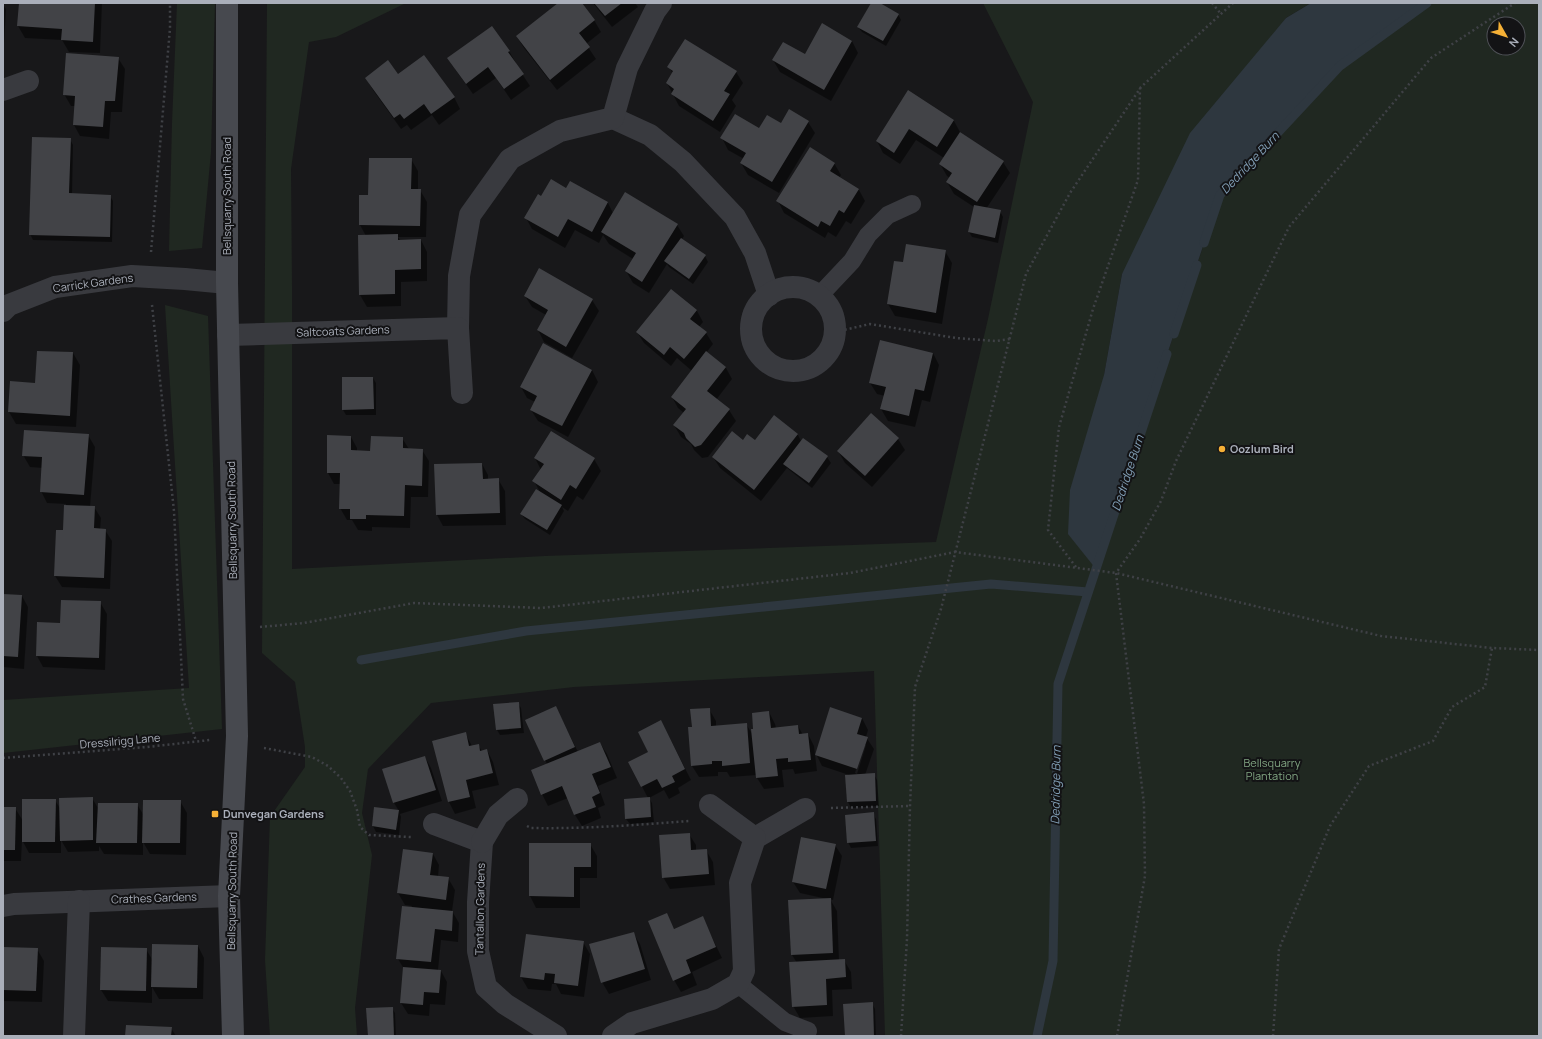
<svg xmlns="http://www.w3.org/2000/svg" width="1542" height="1039" font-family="Manrope,sans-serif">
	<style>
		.green { fill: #202821; fill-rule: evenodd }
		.water { fill: #2e373f }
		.shadow { fill: #0007; fill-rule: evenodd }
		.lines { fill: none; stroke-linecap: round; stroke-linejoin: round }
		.stream { stroke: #2e373f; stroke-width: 9 }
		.building { fill: #424347 }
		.path { stroke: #3f4146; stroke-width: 2.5; stroke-dasharray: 2 3; stroke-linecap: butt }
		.lane { stroke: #393a3f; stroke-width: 18 }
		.street { stroke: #393a3f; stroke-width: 22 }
		.secondary { stroke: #47494f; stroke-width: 22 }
		.poi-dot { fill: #f5b036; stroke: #131315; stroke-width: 1.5 }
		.labels { text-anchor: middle; stroke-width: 4; stroke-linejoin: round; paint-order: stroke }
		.street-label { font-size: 11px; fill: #aaafba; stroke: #131315 }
		.poi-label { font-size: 11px; font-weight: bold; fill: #aaafba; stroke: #131315; text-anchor: start }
		.park-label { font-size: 11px; fill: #81a582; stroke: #131315 }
		.water-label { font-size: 12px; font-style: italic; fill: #819eb5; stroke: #131315 }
	</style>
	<rect width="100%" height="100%" fill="#18181a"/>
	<!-- green -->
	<g class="green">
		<path d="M177,3H215L211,152L202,248L169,251L172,123Z"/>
		<path d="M267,3H406L336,37L309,42L291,169L292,286V569L545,556L936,542L988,319L1033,102L983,3H1311L1286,18L1122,274L1104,375L1096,569L1220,195L1340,66L1427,3H1539V1036H885L874,671L574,687L431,703L368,769L362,813L372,855L355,1008L357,1036H270L265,960L270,817L305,767V747L295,682L262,653ZM1494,24H1518V48H1494Z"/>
		<path d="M165,305L208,316L222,729L3,753V700L189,688Z"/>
	</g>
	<!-- water -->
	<path class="water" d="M1311,3H1427L1340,66L1220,195L1096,569L1068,534L1070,490L1104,375L1122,274L1190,133L1286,18Z"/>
	<!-- shadow -->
	<g class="shadow">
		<path d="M20,3H102L100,53L69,52L62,40L25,38L18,26Z"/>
		<path d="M559,3H580L594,20L601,32L586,44L596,59L557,90L524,48L517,37Z"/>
		<path d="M593,3H635L638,7L612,27Z"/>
		<path d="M872,3H878L898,14L901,20L886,46L862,32L858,27Z"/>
		<path d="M3,4L6,9L4,43H3Z"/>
		<path d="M852,41L858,53L831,101L780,72L773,60L805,56Z"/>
		<path d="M509,51L516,63H515L530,86L511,100L496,78L473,94L455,69Z"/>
		<path d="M118,58L125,69L122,112H111L109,139L80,136L74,125L75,106H71L64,94Z"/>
		<path d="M669,67L736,72L743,83L732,100L736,106L720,132L679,106L667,83L673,74Z"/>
		<path d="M398,75L454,97L460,109L439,125L432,115L411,130L407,125L401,129L373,90L366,78Z"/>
		<path d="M909,92L954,121L960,132L1003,162L1010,173L986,209L1000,211L1003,217L998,243L972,237L969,232L974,207L954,194L947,182L950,178L947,176L940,164L944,158L916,140L900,164L883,153L877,141Z"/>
		<path d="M808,122L815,133L779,193L748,175L741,163L744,159L728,150L722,138L781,124Z"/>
		<path d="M70,139L73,145L72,195L110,196L113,201L112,242L33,240L30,234Z"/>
		<path d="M411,159L418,171V190H420L427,202L426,237H398L400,240H421L427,252V281L401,282V306L367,307L360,295L359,236H366L360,225L369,196Z"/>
		<path d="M834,163L841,175L839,178L859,190L865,201L851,224L846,221L836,237L828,232L825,238L784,213L778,201Z"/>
		<path d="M570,182L608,203L613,213L677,225L684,236L682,239L705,256L708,262L693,284L669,267L667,264L649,293L633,283L626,271L633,259L609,244L603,235L599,243L575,230L565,248L532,229L526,218L542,198L566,189Z"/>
		<path d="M945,251L952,263L942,324L895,316L888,304L895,262L904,263Z"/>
		<path d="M671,290L697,311L703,322L699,327L706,333L713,344L706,353L726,368L732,379L716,400L729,410L736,421L708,457L702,458L694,450L691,444L681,437L674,425L684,413L678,408L672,397L692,371L677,358L671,366L644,343L637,332Z"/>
		<path d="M525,296L592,300L599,311L572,358L544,342L538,330L546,315L532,307Z"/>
		<path d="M73,353L80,365L76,427L16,424L9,412L11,382L36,384Z"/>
		<path d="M933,353L939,365L930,402L922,400L915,427L888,421L881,409L885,396L877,394L870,383Z"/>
		<path d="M592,370L598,382L568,437L538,421L531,410L535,402L527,398L521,387Z"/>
		<path d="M373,378L376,383V415H346L343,410Z"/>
		<path d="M774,417L798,435L801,441L803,439L827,457L831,463L812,488L787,468L761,501L720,468L713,457L743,441H755Z"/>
		<path d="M88,435L95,447L90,507H94L101,518L100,530H105L112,541L110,589L62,587L55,576L64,531L66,504L47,503L41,491L43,468L30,467L23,455Z"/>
		<path d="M351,437L357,448V451L371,452L402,438L409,449L422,450L429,461L428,497H411L410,528L372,527V531L358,530L352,520H347L340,508L341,484H334L328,473Z"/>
		<path d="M898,439L905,450L872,487L845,463L838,451Z"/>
		<path d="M535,458L594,459L601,471L583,500L577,496L568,511L562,507L564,511L550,535L525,519L521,514L540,492L534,481L541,470Z"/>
		<path d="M482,464L488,475V480L498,479L505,491L506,525L443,526L437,515Z"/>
		<path d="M3,595L22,596L28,607L24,669L3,667Z"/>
		<path d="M100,602L107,614L105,670L43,667L37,656L61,624Z"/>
		<path d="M518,703L521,708L524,733L500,735L497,730L495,705Z"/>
		<path d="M556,708L578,752L600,743L607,754L617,778L598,786L605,805L598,808L601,818L582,826L575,815L568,798L548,806L542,794L547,764L545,760Z"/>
		<path d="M709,709L716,721V726L746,724L753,735L769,712L775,724L776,728L798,726L803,735L808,734L814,746L817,771L795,774L793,769L782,770L784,787L764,789L757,778V775L730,777L727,772H718V776L699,777L692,766L693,728Z"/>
		<path d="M862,718L868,730L866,737L874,749L865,775L874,774L877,780L879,806L851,808L848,802L846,776H852L822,766L816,754ZM864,745H866L857,774L855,773Z"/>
		<path d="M465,733L472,746L478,745L482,751L487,750L493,762L499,785L472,791L476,808L455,814L449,802L434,742Z"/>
		<path d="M667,733L691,780L678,788L680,793L669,799L664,790L649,798L652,803L654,822L630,824L626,819L648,798L629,762L649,752Z"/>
		<path d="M425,757L431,768L442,801L400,814L401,817L399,835L376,832L373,826L375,808L399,811L394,803L383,770Z"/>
		<path d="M92,798L98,808L137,804L144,816L180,801L187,813L186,855L150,854L143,842V855L104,854L99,846V851L68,852L61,840V853H29L22,840L21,861H3V808H15L23,821L55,800L61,810Z"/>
		<path d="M873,814L876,819L878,846L851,848L848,842Z"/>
		<path d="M689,834L696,845V851L706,850L713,862L715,885L670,889L663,877Z"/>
		<path d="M530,844H590L597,856V878H580V908H536L530,896Z"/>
		<path d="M835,845L842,856L833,900L830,899L837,911L839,960H844L851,972L852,989L832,990L833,1016L800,1018L793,1006L797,963L792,955L827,899L800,893L793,882Z"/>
		<path d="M404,850L433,854L439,865L438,877L448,878L455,890L452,911L459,923L458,942L441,940L438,970L441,971L447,982L445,1005L430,1004L429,1016L408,1014L401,1003L404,969L398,959L412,906L405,905L398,893Z"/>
		<path d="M666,915L674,929L702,917L722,958L692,972L697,985L681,992L674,980Z"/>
		<path d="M633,933L640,944L651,980L609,994L602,982Z"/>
		<path d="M526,935L583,942L590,954L584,997L561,994L556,984H552L551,991L528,989L521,977Z"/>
		<path d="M198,946L204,958L203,999H159L152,987V1003L108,1001L101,990L146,949L153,961Z"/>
		<path d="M3,948L37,949L44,961L42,1002L3,1001Z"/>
		<path d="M872,1003L875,1009L876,1036H846Z"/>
		<path d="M392,1008L395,1013L396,1036H369Z"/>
		<path d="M171,1028L176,1036H126Z"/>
		<path d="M3,1035L30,1036H3Z"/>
	</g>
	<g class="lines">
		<!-- stream -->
		<g class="stream">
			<path d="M1204,243L1220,195L1340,66L1427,3"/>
			<path d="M1174,334L1197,265"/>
			<path d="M361,660L526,631L991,584L1088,592"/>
			<path d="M1037,1036L1053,961L1058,684L1167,354"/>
		</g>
	</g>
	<!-- building -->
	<g class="building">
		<path d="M19,3H95L93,42L61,40L62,29L17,26Z"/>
		<path d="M558,3H582L595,20L579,33L590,47L550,80L516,36Z"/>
		<path d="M594,3H622L605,16Z"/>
		<path d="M871,3H880L899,14L883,41L857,27Z"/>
		<path d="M822,23L852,41L824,90L772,60L783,42L805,54Z"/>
		<path d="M492,26L510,51L508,52L524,74L504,89L488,67L466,84L447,58Z"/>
		<path d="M685,39L737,71L724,91L730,94L713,121L671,94L674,89L666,83L673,71L667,67Z"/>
		<path d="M66,53L119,57L115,101H105L103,127L73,125L75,96L63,95Z"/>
		<path d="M424,55L455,97L431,114L424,104L404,119L400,114L394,118L365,78L388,60L398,74Z"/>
		<path d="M908,90L954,120L937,147L909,129L894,153L876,141Z"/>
		<path d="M789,109L809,121L772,182L740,163L746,153L720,138L735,114L759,128L767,115L781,123Z"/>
		<path d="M960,132L1004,161L977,202L946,182L952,173L939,164Z"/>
		<path d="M32,137L71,138L69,193L111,195L110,237L29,235Z"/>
		<path d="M810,147L835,163L830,171L859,189L844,213L839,210L830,226L821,221L818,227L776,201Z"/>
		<path d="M369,158H412L411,189H421L420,226L359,225V195H368Z"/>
		<path d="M551,179L566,188L570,181L608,202L592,232L568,219L558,237L524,218L538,194L541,196Z"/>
		<path d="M625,192L678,224L642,282L625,271L636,253L601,232Z"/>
		<path d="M974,205L1001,210L995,238L968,232Z"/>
		<path d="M398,234V240L421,239V269L395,270V294L359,295L358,235Z"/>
		<path d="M681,238L706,255L689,279L664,261Z"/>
		<path d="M906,244L946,250L936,313L887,304L894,261L903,262Z"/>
		<path d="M539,268L593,299L566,347L537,330L548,310L524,296Z"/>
		<path d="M671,289L697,310L690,319L707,332L684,359L670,347L664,355L636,332Z"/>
		<path d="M880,340L933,353L924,391L915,389L909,416L880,409L886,387L869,383Z"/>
		<path d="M543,343L592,370L562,426L530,410L537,396L520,387Z"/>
		<path d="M37,351L73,352L70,416L8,412L10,381L35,383Z"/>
		<path d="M706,351L726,367L707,391L730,409L701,445L695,447L686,438L684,433L673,425L686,409L671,397Z"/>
		<path d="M342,377H373L374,409L342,410Z"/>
		<path d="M871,413L899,438L865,476L837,451Z"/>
		<path d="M774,415L798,434L754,490L712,457L732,431L743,440L747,434L755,440Z"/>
		<path d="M24,430L89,434L84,495L40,492L42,457L22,456Z"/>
		<path d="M551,431L595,458L576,489L570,485L561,500L532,481L544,464L534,458Z"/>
		<path d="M327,435L351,436V450L370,451L371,436L403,437V448L423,449L422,486L405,485L404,516L366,515V519H350V509H339L340,473H327Z"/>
		<path d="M803,438L828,456L809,483L783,464Z"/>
		<path d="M482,463L483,479L499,478L500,513L436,515L434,464Z"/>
		<path d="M536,489L562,505L547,530L520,514Z"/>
		<path d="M64,505L95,506L94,528L106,529L104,578L54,576L56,530H63Z"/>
		<path d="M3,594L22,595L18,657L3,656Z"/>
		<path d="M61,600L101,601L99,658L36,656L37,622L60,623Z"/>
		<path d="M519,702L521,728L496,730L493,704Z"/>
		<path d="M556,706L575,747L544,761L525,720Z"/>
		<path d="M830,707L862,718L857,734L868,737L857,769L815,755Z"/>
		<path d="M710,708L711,726L747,723L750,763L722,766V761H712V764L691,766L688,727H692L690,709Z"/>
		<path d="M769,711L771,728L798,725L799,734L808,733L811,760L788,762V758L776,759L778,776L756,778L751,729H753L752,713Z"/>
		<path d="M661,720L685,769L672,776L675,782L662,788L657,779L641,787L628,762L648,752L638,732Z"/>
		<path d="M466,732L469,746L479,744L480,751L487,749L493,773L466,780L470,797L448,802L432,741Z"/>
		<path d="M600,742L611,767L592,774L600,793L592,797L596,807L574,815L562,786L541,795L531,770Z"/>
		<path d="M425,756L436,790L393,803L382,769Z"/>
		<path d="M875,773L876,801L847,802L845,775Z"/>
		<path d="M93,797V840L60,841L59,798Z"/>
		<path d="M650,797L651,817L625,819L624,799Z"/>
		<path d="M22,799H56L55,842H22Z"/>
		<path d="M143,800H181L180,843H142Z"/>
		<path d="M98,803H138L137,843H96Z"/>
		<path d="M3,807H16L15,850H3Z"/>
		<path d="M374,807L399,810L396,830L372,826Z"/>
		<path d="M874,812L876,841L847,843L845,815Z"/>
		<path d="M690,833L691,850L707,849L709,874L662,878L659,835Z"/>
		<path d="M801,837L836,844L826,889L792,882Z"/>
		<path d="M529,843H591V867H574V897L529,896Z"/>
		<path d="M403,849L433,853L430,875L449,877L446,900L397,893Z"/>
		<path d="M831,898L833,953L791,955L788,900Z"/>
		<path d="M402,906L453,911L452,931L435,929L431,962L396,959Z"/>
		<path d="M667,913L674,929L703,916L716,947L686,960L691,973L673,981L648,921Z"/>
		<path d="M634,932L645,969L601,983L589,944Z"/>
		<path d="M526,934L584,941L578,986L554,983L555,974L545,973L544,980L520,977Z"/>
		<path d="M152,944L198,945L197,988L151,987Z"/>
		<path d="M3,947L38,948L36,991L3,990Z"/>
		<path d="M101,947L147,948L146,991L100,990Z"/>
		<path d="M845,959L846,977L826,979L827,1005L792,1007L789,962Z"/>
		<path d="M403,967L441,970L439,993L424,992L423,1005L400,1003Z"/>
		<path d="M873,1002L874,1036H845L843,1004Z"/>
		<path d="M393,1007L394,1036H368L366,1008Z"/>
		<path d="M126,1025L172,1027L171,1036H125Z"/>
	</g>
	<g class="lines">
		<!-- path -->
		<g class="path">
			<path d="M1212,3L1221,14"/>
			<path d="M151,252L170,28V3"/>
			<path d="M152,305L174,511L183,699L196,741"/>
			<path d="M835,332L870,324L956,338L996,341L1010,339"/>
			<path d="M1076,567L1048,530L1059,427L1093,309L1138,180L1140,88"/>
			<path d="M260,627L304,623L414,603L541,608L850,573L955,552L1116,573L1381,636L1492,648"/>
			<path d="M264,748L312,757L328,766L341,778L350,791L357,810L360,827L369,835L411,837"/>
			<path d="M3,758L147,747L210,740"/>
			<path d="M831,808L910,806"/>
			<path d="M527,826L531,828C584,829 637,825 689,821"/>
			<path d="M901,1036L907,939L910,806L915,687L941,609L1026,274L1070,193L1141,87L1233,3"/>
			<path d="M1117,1036L1145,876L1144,804L1116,573L1140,539L1161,501L1176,461L1289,227L1431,58L1515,3"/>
			<path d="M1273,1036L1279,949L1330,826L1369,766L1433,741L1452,707L1485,687L1492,648L1539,650"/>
		</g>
		<!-- lane -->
		<g class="lane">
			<path d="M819,296L852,261L868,235L888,215L912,204"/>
			<path d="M738,984L785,1022L808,1031"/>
		</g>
		<!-- street -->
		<g class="street">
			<path d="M3,90L28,81"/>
			<path d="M613,118L650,135L683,162L735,217L755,253L769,295"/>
			<circle cx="793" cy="329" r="42"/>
			<path d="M3,311L9,305L55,287L132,276L185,279L227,283"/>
			<path d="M458,328L459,276L470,215L510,159L560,131L613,118L627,68L655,11L661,3"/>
			<path d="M228,335L458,328L462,393"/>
			<path d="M434,824L482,842L478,902V951L486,987L505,1004L556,1036"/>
			<path d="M755,838L805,809"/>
			<path d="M482,842L498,815L517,799"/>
			<path d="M3,906L14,904L229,896"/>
			<path d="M74,1036L79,901"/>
			<path d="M613,1036L632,1023L712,999L738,984L744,971L740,883L755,838L710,805"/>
		</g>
		<!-- secondary -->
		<path class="secondary" d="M227,3V283L237,736L229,896L233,1036"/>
	</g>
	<!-- markers -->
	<g class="poi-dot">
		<circle cx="1222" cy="449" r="4"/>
		<rect x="211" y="810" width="8" height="8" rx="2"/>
	</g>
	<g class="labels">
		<!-- street labels -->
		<g class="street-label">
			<text transform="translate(227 196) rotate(-90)" y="4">Bellsquarry South Road</text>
			<text transform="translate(93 283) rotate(-8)" y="4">Carrick Gardens</text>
			<text transform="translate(343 331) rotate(-2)" y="4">Saltcoats Gardens</text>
			<text transform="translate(232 520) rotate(-91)" y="4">Bellsquarry South Road</text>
			<text transform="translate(120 741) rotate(-5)" y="4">Dressilrigg Lane</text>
			<text transform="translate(232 891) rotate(-89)" y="4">Bellsquarry South Road</text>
			<text transform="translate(154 898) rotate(-2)" y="4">Crathes Gardens</text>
			<text transform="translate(480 909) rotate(-89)" y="4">Tantallon Gardens</text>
		</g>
		<!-- poi labels -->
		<g class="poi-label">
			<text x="1230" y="453">Oozlum Bird</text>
			<text x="223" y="818">Dunvegan Gardens</text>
		</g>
		<!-- park labels -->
		<g class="park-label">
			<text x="1272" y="767">Bellsquarry<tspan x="1272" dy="13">Plantation</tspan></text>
		</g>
		<!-- water labels -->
		<g class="water-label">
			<text transform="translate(1250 163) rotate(-47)" y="4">Dedridge Burn</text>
			<text transform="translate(1128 473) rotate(-72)" y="4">Dedridge Burn</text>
			<text transform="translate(1056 785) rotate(-89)" y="4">Dedridge Burn</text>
		</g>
	</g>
	<!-- border -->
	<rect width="1542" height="1039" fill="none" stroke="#aaafba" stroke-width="8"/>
	<!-- north arrow -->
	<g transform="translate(1506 36) rotate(129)"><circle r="19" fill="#131315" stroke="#4f5157"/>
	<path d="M0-3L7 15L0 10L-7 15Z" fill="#f5b036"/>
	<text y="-6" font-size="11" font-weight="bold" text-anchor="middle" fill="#aaafba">N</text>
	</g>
</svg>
